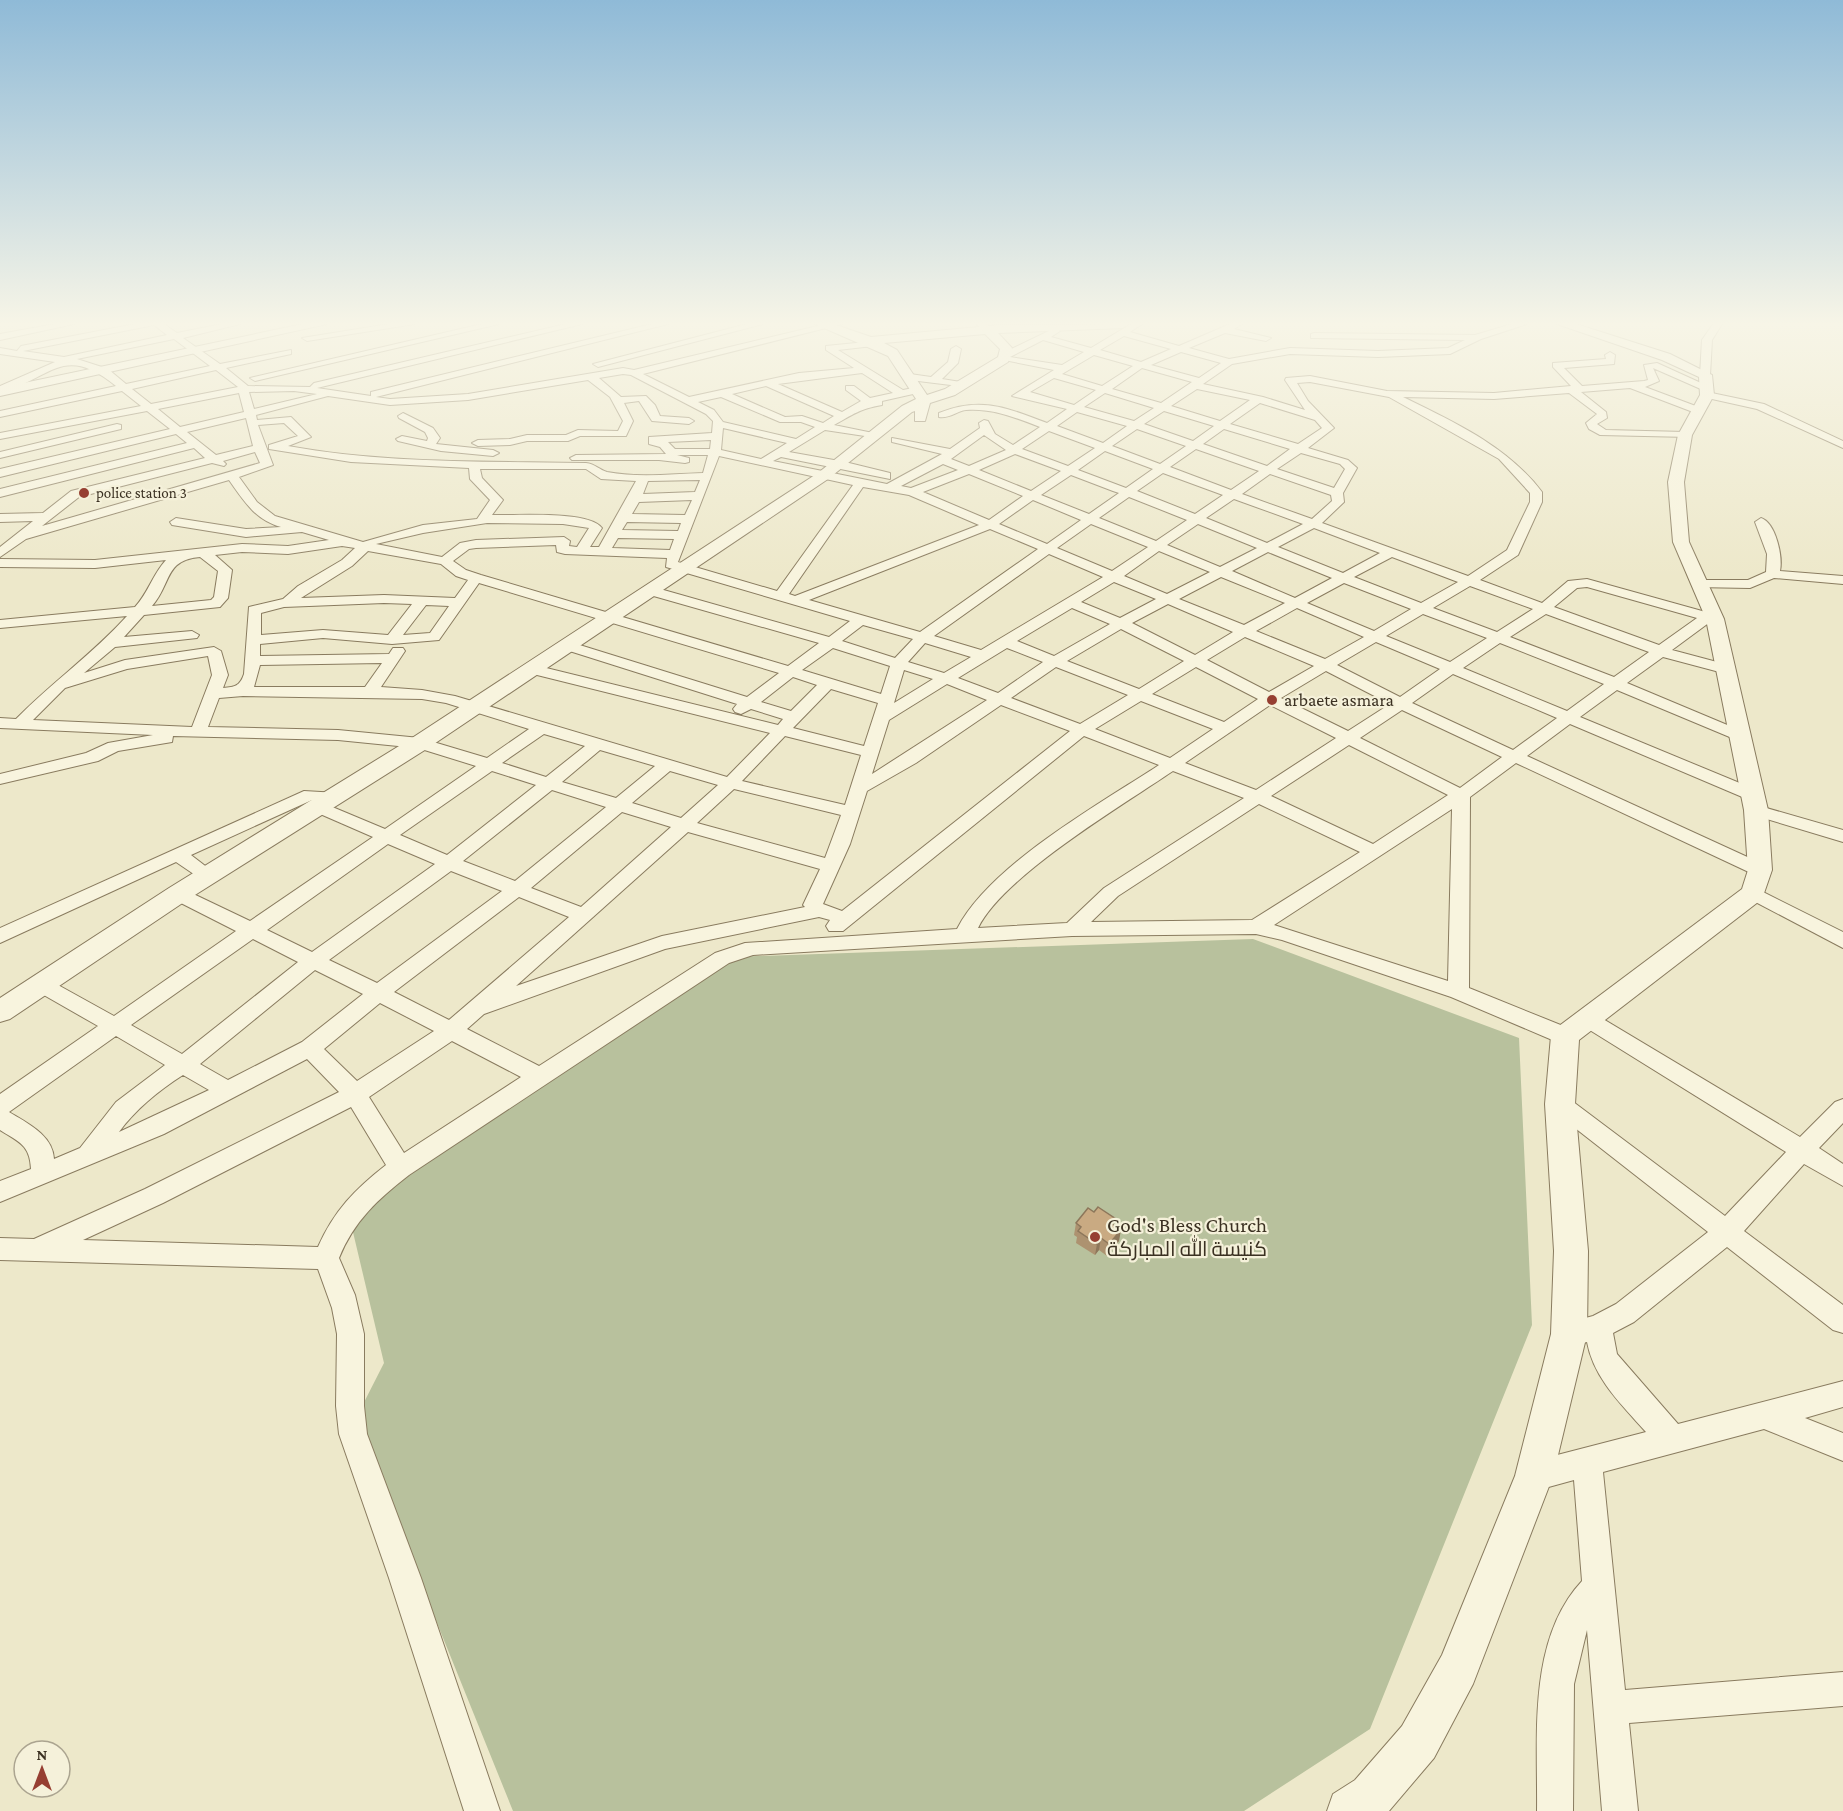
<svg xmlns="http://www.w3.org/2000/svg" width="1843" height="1811" font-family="'Crimson Pro',Cairo,serif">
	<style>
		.cemetery { fill: #b8c19d }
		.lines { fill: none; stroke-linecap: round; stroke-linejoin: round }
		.minor-casing { stroke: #897b5f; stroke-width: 2 }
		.tertiary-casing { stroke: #897b5f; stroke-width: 2 }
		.minor { fill: #f8f4de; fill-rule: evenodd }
		.tertiary { fill: #f8f4de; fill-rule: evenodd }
		.wall { fill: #ad9270 }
		.shaded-wall { fill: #8d775b }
		.building { fill: #c9aa82; stroke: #8d775b; stroke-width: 1.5 }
		.poi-dot { fill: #963f32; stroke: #f5f1da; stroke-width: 2 }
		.labels { text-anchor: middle; stroke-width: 4.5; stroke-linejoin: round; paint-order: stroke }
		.far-poi-label { font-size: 15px; fill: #3b3122; stroke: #f5f1da; text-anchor: start }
		.poi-label { font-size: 18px; fill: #3b3122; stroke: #f5f1da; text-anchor: start }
		.near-poi-label { font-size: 21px; fill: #3b3122; stroke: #f5f1da; text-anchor: start }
	</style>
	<rect width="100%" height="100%" fill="#ede8ca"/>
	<!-- cemetery -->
	<path class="cemetery" d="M1253,939L1519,1038L1532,1325L1370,1729L1244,1811H513L355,1420L384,1363L348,1211L730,957Z"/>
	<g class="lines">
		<defs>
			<g id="minor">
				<path d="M55,324H74L0,340V334Z"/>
				<path d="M135,324H164L177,333L222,324H240L183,338L220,364L291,350V354L226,368L248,386L310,387L314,383L566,324H582L317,388L371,396V392L375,391L652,324H668L376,397L390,399L468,394L623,368L634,370L826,324H842L643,374L689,397L799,373L854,368L826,350V346L876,341L878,343L873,346L838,350L903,390L918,387L923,390L922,392L882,401V405C859,409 854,414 834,425L878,434V438L825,430L789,452L845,462L890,473V479L781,457L773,461L887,484L942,454L892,442V438L950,449L980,428L979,423L984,420L988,421L995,434L1013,445L1040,427C1016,418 993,408 966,410C957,411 949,419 939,417V413C981,396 1007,408 1047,423L1067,409L1012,396L1054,370L999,359L1003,353L1055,328L1060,331L1051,337L1091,348L1131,324H1142L1130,332L1179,346L1230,324H1242L1234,329L1271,338L1266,341L1225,333L1189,348L1229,359L1290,348L1378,351L1448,348L1465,340L1311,338V334L1314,333L1475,335L1512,324H1527L1481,339L1450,354L1378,357L1290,354L1232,364L1203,384L1263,397L1305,410L1285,380L1286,378L1310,376L1387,391L1494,393L1571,386L1553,367V363L1606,359L1605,355L1610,352L1615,355L1614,364L1564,368L1582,386L1644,381L1648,380L1644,365L1657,363L1712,388L1703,390L1653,368L1659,381L1645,387L1701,408V412H1693L1630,388L1581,392L1606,412L1607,418L1597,424L1606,430L1685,432L1691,435L1689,437L1600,435L1589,429L1586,423L1597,414L1569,393L1494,399L1403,397C1454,422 1507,446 1542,492V502L1518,555L1480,580L1542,603L1568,581L1587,579L1720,616L1722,619L1720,622H1710L1672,650L1732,666L1735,669L1732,672L1727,674L1663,657L1627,683L1744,732L1746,735L1744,738H1732L1617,690L1580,717L1759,791L1762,795L1753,800L1747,799L1570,724L1527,756L1767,866L1769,870L1767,874H1753L1516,763L1470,797L1469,988L1573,1030L1576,1036L1573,1042L1565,1044L1557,1042L1451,997L1282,940L1256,934L1072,936L753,955L729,963L409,1175C378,1199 354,1221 339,1258L355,1295L364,1334V1406L367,1434L421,1578L500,1811H464L389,1578L339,1434L336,1406L337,1334L332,1308L318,1269L0,1260V1238L34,1239L145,1189L339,1092L307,1059L164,1134L0,1202V1181L31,1169C30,1145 19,1142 0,1130V1094L98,1026L35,990L32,985L35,980L42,978L49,980L114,1016L236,931L171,898L168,894L171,890H185L250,921L373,837L311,810L308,806L316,801L312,800L191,855L217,875L215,879H201L176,862L0,943V928L304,791L338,793L341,797L338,801H318L385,829L476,766L418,748L338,740L173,736L172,742L118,751L98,761L0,784V774L86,753L108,743L153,735L0,728V718L16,719C51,683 93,654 127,616L0,628V620L135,607C148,593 153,574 166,560L95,568L0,567V559L95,560L242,544L288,546L329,540L302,532L246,537L172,525L170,522L176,518L246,529L281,527C255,520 244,501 229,480L26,539L0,557V547L33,521L0,522V514L43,513L71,491L205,458L194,448L0,497V489L187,443L176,434L0,477V469L170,429L147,411L0,439V433L141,406L122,391L0,417V411L116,386C63,343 52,378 0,393V386L55,362L0,354V348L17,351L21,346ZM154,325L167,335L64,357L23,351ZM1124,336L1171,349L1141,362L1100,350ZM174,339L210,366L126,384L108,369L77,359ZM1043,340L1084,352L1062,365L1010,357ZM1181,352L1221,363L1199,378L1151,365ZM1094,355L1133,366L1102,386L1062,374ZM1142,368L1192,382L1161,403L1112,389ZM216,370L238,387L151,404L132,389ZM862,373L893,393L870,398L854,386H846V390L861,401L842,412L778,384ZM623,374L631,375L706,414L713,421L712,433L649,437V444L660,447L666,454L576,455L570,458L572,460H659L685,463L689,462V458L677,455H708L703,473C672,474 638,478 607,472C600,470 595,464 586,463C486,461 386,464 288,446L311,437L291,417L257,420L256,415L328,396L390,405L468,400L588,380L610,397L623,421L618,431L578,430L566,435H527L510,439L478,440L472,443L478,446L510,445L527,441H568L580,436H626L633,421L624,403L639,401L652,421L689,424L694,421L689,418L660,416L655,405L646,396L621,397L599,378ZM1054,378L1096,390L1074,405L1030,392ZM1310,382L1389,397L1499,459L1530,493V502L1507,550L1468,576L1322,523L1344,502L1343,493L1357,468L1348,460L1308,448L1334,428L1308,401L1297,383ZM766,386L834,416L823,423L802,416L785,417L732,394ZM1197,389L1250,400L1220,421L1171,406ZM294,391L317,394L254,409L249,392ZM239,393L244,412L180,427L158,409ZM1105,393L1154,408L1134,421L1084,407ZM721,397L780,422H801L815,427L796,439L723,422L714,410L698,402ZM1260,403L1315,420L1322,428L1298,444L1230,424ZM1164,411L1214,426L1193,441L1144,424ZM1077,412L1127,426L1103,443L1057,426ZM246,418L253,446L216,455L187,432ZM284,423L298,436L269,445V449L351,462L469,468L470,479L490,500L477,519L423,525L363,542L275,516L257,502L239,477L273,465L258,425ZM723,428L787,443L761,459L721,450ZM1137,429L1186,446L1160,464L1112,446ZM1224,429L1290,449L1267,466L1203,444ZM1049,431L1095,448L1068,466L1022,449ZM984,435L1006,450L969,466L951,459ZM711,440L710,449H675L668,442ZM1196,449L1259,471L1231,490L1170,467ZM1105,451L1153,469L1126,488L1078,470ZM255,452L260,463L42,526L79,497L212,463L224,466L226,464L223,461ZM1301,453L1340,464L1345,469L1334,488L1277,469ZM1015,454L1061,471L1031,491L979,470ZM719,456L853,485L777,591L678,562ZM943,464L958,470L911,488L901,486ZM480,469H586L601,479L636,481L599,547H590L602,528C588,510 516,516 492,515L503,500L482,478ZM1163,473L1223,495L1195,514L1137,491ZM969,474L1023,496L989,520L923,492ZM1270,474L1331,495L1332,501L1312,519L1242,494ZM1071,475L1113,491L1119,493L1089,514L1041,495ZM700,480L695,492L643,494L648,481ZM863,487L909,495L979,525L795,596L789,594ZM1129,497L1187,520L1156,541L1099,518ZM1234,499L1303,524L1267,543L1206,518ZM692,500L685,515L632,514L639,502ZM1033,500L1081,520L1047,544L999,524ZM627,522L681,523L678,531L622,530ZM487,523L563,524L589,528L577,547L569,546L570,541L564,537L476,540L460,543L442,557L376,544L423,533ZM1091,524L1148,547L1112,571L1057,548ZM1198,524L1257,548L1220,567L1167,545ZM1314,528L1380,553L1343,573L1278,547ZM990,529L1038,549L920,632L809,600ZM618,538L674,539L670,550L612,548ZM556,545L557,552L565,554L667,558L666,567L850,621L829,637L653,587L648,586L641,590L643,593L819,643L788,666L481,575L466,570L453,561L469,549L476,548ZM342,546L355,548L342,560L298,586L283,599L249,607L244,674C240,686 235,687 223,688L228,675L221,651L214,647L125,660L84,673L115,647L197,638L199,635L192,631L124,637L144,615L220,607L228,598L232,570L215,555L242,552L288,554ZM368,551L441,564L456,576L468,580L455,598L384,595L301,598L352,566ZM1159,551L1210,572L1167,594L1124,576ZM1268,552L1332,578L1295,598L1232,571ZM1049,554L1103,577L981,650L934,636ZM200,557L218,571L214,597L211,600L152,606C172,583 164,560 200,557ZM1392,557L1458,582L1421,603L1354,577ZM1221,577L1285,603L1244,625L1179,599ZM1114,582L1156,599L1120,618L1081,602ZM479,583L779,673L747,697L570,642H560L558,645L560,648L737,704L733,709L735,712L741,714L751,709L783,719L778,725L530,664L522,669L525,672L770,733L727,777L455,696L422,690L381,687L405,651L403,648H393L389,654L260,656V644L323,638L392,644L439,640ZM1344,583L1411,609L1374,631L1307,603ZM1470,586L1533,609L1497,632L1433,608ZM1587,587L1697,618L1659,645L1554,607L1577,588ZM384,603L412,604L388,635L323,630L261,635V613L284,607ZM1168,604L1233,632L1195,655L1132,623ZM426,605L449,606L430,633L403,635ZM1072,608L1110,624L1054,656L1017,641ZM1297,608L1364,637L1325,659L1256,631ZM1423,614L1487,638L1450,662L1386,636ZM1546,614L1649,652L1614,677L1510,637ZM863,625L913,639L895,658L842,641ZM1121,629L1184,661L1139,689L1067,661ZM1245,637L1314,666L1269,692L1207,660ZM1376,642L1440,669L1400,697L1337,665ZM925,643L971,657L944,673L908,662ZM1500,643L1604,684L1567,711L1463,668ZM833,648L890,666L881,694L802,670ZM1007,648L1043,662L998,693L958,678ZM208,656L212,675L192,727L33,720L65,688L127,669ZM382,663L365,687H254L260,665ZM1056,667L1128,695L1080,724L1011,698ZM1196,667L1258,699L1224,722L1152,694ZM904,670L933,679L894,703ZM1326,671L1390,704L1348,731L1281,698ZM1453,674L1557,718L1513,750L1412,703ZM793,677L817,685L791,711L761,702ZM947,684L987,700L872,774L889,720ZM831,689L878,703L864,746L793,728ZM243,696L422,699L446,703L529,729L487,758L420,738L338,730L208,727L219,698ZM1141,701L1213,729L1170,758L1095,729ZM1001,705L1070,731L842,911L823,904L850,844L867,791L916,763ZM1270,705L1336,738L1256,790L1185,763ZM1402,710L1502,757L1460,788L1360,738ZM544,734L585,746L546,777L502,763ZM785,736L861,755L845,805L742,781ZM1084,736L1159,765C1098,805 990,865 957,929L745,943L715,953L539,1066L467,1029L484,1014L665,949L819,917L830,920L826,926L829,931H843ZM1349,745L1448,795L1373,844L1271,796ZM600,750L655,766L616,798L562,782ZM492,771L536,785L447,855L400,835ZM670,771L718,785L681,818L632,803ZM1173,771L1244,798L1104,888L1067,923L978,928C1003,876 1123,805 1173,771ZM734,789L841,815L825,858L697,823ZM552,790L606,807L515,881L463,861ZM1259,804L1360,852L1252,920L1091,922L1118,896ZM1452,809L1448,981L1274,925ZM622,812L671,827L581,907L531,888ZM688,832L820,869L803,905L805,907L662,936L516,986ZM388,844L435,864L312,952L267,930ZM451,871L502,891L377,983L329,960ZM519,897L569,917L449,1020L394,992ZM253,939L298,962L182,1054L131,1025ZM315,970L363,994L302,1042L228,1080L200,1064ZM380,1003L434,1031L357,1081L324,1049ZM116,1036L165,1065L116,1102L80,1148L54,1159C53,1135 27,1123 9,1112ZM452,1041L521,1077L404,1153L369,1097ZM183,1075L209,1090L119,1132C136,1109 158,1091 183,1075ZM351,1107L386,1165C355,1189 334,1211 318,1247L83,1240L163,1203Z"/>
				<path d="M389,324H415L307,341L302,338Z"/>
				<path d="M482,324H499L255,381L250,378Z"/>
				<path d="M747,324H763L598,367L593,364Z"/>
				<path d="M976,324H986L993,330L985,332Z"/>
				<path d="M1713,324H1722L1712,340L1710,375L1705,378L1700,375L1702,340Z"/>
				<path d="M956,346L961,349L958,363L942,379L967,383V387L910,380L905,377L910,374L931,377L948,362L951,349Z"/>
				<path d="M1707,392L1764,404L1843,441V448L1757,409L1703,397L1702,395Z"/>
				<path d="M403,413L433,428L440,438L436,444L493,450L499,453L493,456L441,451L398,441L396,439L402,436L427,441L428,438L425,432L399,418L398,416Z"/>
				<path d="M117,424L121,425V429L0,458V452Z"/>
				<path d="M1761,518C1776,523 1783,557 1780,571L1843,576V584L1774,578L1750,588L1694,587L1692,584L1699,580H1748L1766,572L1767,554L1755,522Z"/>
				<path d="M1756,805L1843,830V842L1750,814L1747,810L1750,806Z"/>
				<path d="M1753,887L1843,932V948L1746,897L1743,893L1746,889Z"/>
				<path d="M1588,1010L1800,1137L1835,1102L1843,1099V1123L1819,1148L1843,1164V1186L1804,1164L1744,1231L1843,1305V1333L1833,1330L1727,1247L1634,1322L1613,1333L1617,1354L1678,1424L1843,1381V1407L1805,1418L1843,1433V1461L1764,1429L1603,1472L1625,1690L1843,1672V1706L1629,1723L1638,1811H1602L1587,1630L1574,1684L1573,1811H1537C1538,1737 1527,1640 1582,1581L1574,1480L1534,1491L1523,1486L1519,1476L1523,1466L1534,1461L1646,1432C1622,1405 1594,1379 1587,1342L1569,1346L1559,1343L1555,1334L1559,1325L1593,1316L1616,1304L1708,1232L1552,1110L1548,1104L1552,1098L1560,1095L1568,1098L1725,1216L1786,1152L1580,1024L1577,1018L1580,1012Z"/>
			</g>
			<g id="tertiary">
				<path d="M303,324H327L0,396V388Z"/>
				<path d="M815,324H833L871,337L1000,325L1129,324L1123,328L998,333L1012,348L1008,362L955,395L930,403L925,421H915V411L912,412L828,479L428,748L187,900L10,1019L0,1022V998L169,888L412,738L818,473L902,406L916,399L888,356ZM985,334L1000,349L998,357L945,389L927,395L897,350L884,343Z"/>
				<path d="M1557,324H1576L1670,354L1712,375L1714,395L1692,435L1684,482L1689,542L1724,619L1768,810L1772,870L1762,899L1579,1040L1575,1104L1588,1251L1587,1334L1553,1476L1473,1684L1434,1758L1389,1811H1327L1333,1794L1355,1780L1402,1726L1442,1655L1515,1476L1551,1334L1554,1251L1545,1104L1551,1036L1555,1029L1742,889L1748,870L1744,810L1706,619L1673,542L1668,482L1678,435L1700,395L1699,377L1662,360Z"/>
			</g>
		</defs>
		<!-- minor casing -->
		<use href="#minor" class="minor-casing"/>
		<!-- tertiary casing -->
		<use href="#tertiary" class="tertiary-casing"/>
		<!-- minor -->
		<use href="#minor" class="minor"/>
		<!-- tertiary -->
		<use href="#tertiary" class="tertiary"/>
	</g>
	<!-- wall -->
	<path class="wall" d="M1076,1223L1115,1226L1119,1241L1107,1256L1099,1250L1095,1255L1076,1243L1077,1237L1074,1235Z"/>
	<!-- shaded-wall -->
	<g class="shaded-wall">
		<path d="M1121,1230L1119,1241L1107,1256L1109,1244Z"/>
		<path d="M1101,1238L1099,1250L1095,1255L1097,1244Z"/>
	</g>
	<!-- building -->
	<path class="building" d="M1098,1207L1116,1219L1112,1224L1121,1230L1109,1244L1101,1238L1097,1244L1078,1231L1081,1227L1076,1223L1088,1208L1094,1212Z"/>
	<!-- sky -->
	<linearGradient id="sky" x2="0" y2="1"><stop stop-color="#8fbad7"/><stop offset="0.56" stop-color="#f7f5e7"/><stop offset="1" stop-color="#f7f5e7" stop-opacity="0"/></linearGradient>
	<rect width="1843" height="578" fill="url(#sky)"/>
	<!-- markers -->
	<g class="poi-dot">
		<circle cx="84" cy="493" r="6"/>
		<circle cx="1272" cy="700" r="6"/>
		<circle cx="1095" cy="1237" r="6"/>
	</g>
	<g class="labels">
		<!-- far-poi labels -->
		<g class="far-poi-label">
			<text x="96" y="498">police station 3</text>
		</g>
		<!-- poi labels -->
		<g class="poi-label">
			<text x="1284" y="706">arbaete asmara</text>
		</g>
		<!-- near-poi labels -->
		<g class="near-poi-label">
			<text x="1107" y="1232">God's Bless Church<tspan x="1107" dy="24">كنيسة الله المباركة</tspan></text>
		</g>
	</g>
	<!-- north arrow -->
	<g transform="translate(42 1769)"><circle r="28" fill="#f5f1da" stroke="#aba490" stroke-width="1.5"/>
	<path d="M0-4.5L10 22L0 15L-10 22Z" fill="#963f32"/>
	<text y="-9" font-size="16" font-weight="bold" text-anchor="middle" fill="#3b3122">N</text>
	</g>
</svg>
